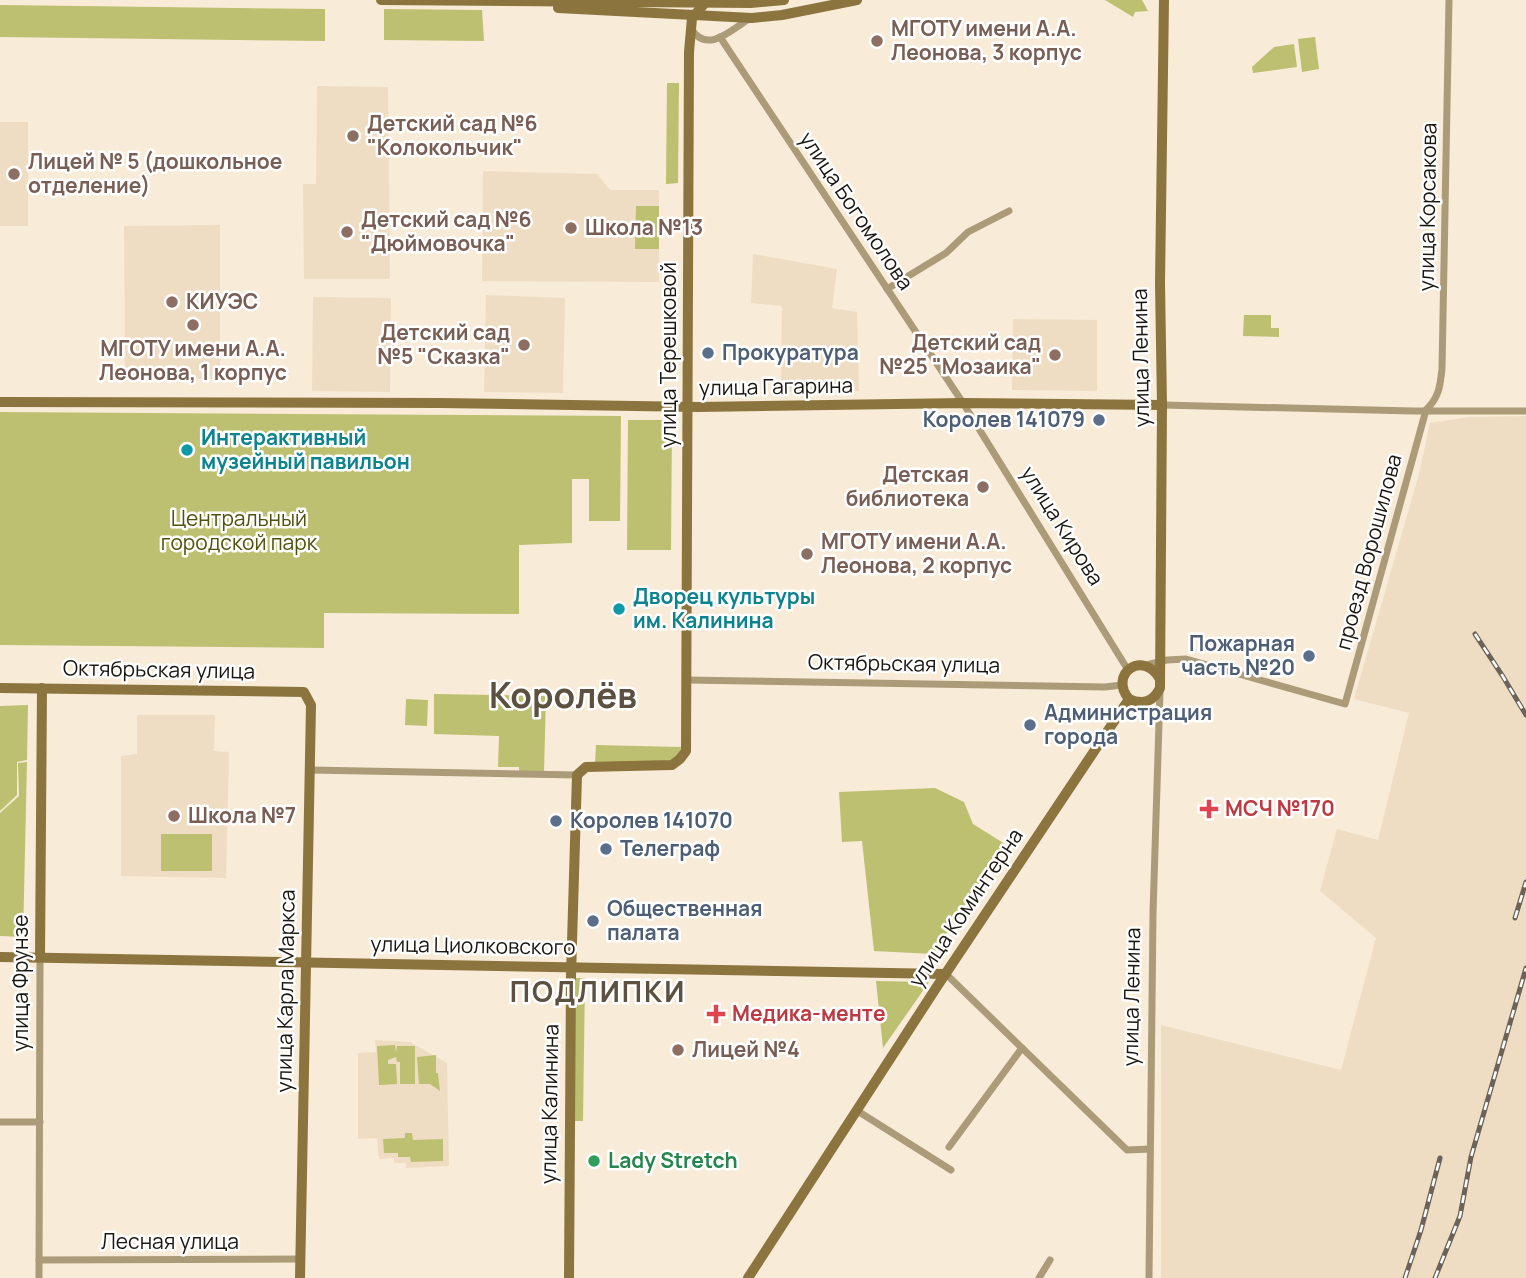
<svg xmlns="http://www.w3.org/2000/svg" width="1526" height="1278" font-family="Manrope,sans-serif">
	<style>
		.built { fill: #efddc3 }
		.green { fill: #bdc071 }
		.lines { fill: none; stroke-linecap: round; stroke-linejoin: round }
		.street { stroke: #ac9b79; stroke-width: 7 }
		.secondary { stroke: #8c743f; stroke-width: 10 }
		.rail-casing { stroke: #6b6357; stroke-width: 5 }
		.rail { stroke: #fff; stroke-width: 2.5; stroke-dasharray: 8; stroke-linecap: butt }
		.education-dot { fill: #8d6e63; stroke: #fff; stroke-width: 2.5 }
		.service-dot { fill: #5c6f8a; stroke: #fff; stroke-width: 2.5 }
		.culture-dot { fill: #0f9aa8; stroke: #fff; stroke-width: 2.5 }
		.health-dot { fill: #e0444e; stroke: #fff; stroke-width: 2.5 }
		.leisure-dot { fill: #2e9e5b; stroke: #fff; stroke-width: 2.5 }
		.labels { text-anchor: middle; stroke-width: 5; stroke-linejoin: round; paint-order: stroke }
		.education-label { font-size: 21px; font-weight: bold; fill: #785e54; stroke: #fff; text-anchor: start }
		.street-label { font-size: 21px; fill: #1b160f; stroke: #fff }
		.service-label { font-size: 21px; font-weight: bold; fill: #4e5e75; stroke: #fff; text-anchor: start }
		.culture-label { font-size: 21px; font-weight: bold; fill: #0d838f; stroke: #fff; text-anchor: start }
		.park-label { font-size: 21px; fill: #51520d; stroke: #fff }
		.health-label { font-size: 21px; font-weight: bold; fill: #be3a42; stroke: #fff; text-anchor: start }
		.leisure-label { font-size: 21px; font-weight: bold; fill: #27864d; stroke: #fff; text-anchor: start }
		.district-label { font-size: 28px; font-weight: bold; letter-spacing: 2px; fill: #5c5140; stroke: #fff }
		.town-label { font-size: 35px; font-weight: bold; fill: #5c5140; stroke: #fff }
	</style>
	<rect width="100%" height="100%" fill="#f8ebd7"/>
	<!-- built -->
	<g class="built">
		<path d="M317,86L388,87L390,279H304L303,184H316Z"/>
		<rect x="0" y="122" width="28" height="104"/>
		<path d="M483,171L597,174L610,190H659V282L482,281Z"/>
		<path d="M220,225V379H125L124,226Z"/>
		<path d="M753,254L837,269L832,308L857,312L859,391L781,392L782,306L751,303Z"/>
		<path d="M486,295L565,298L563,393L484,392Z"/>
		<path d="M313,297L391,298L390,392L312,391Z"/>
		<path d="M1013,319L1097,320V391L1012,390Z"/>
		<path d="M1526,416V1278H1161V1025L1341,1070L1376,938L1320,891L1337,829L1378,840L1409,713L1354,699L1419,474L1430,423L1469,417Z"/>
		<path d="M137,715H215L214,751L229,752L226,878L121,876V756L137,754Z"/>
		<path d="M375,1040L410,1042L447,1063L449,1166L406,1168V1163H394V1158L379,1159L377,1138L358,1139V1053L376,1052Z"/>
	</g>
	<!-- green -->
	<g class="green">
		<path d="M1105,0H1142L1148,11L1135,12L1133,17Z"/>
		<path d="M0,5L325,9V41L0,37Z"/>
		<path d="M384,9L482,10L484,41L384,40Z"/>
		<path d="M1315,37L1319,69L1302,72L1298,39Z"/>
		<path d="M1294,44L1297,67L1253,73L1252,67L1274,47Z"/>
		<path d="M667,83H679L678,183L666,184Z"/>
		<path d="M636,206H659V249H635Z"/>
		<path d="M1244,315H1271V328H1279V337L1243,336Z"/>
		<path d="M0,412L621,416L620,521H589V479H572V543L519,545V614L324,613V648L0,645Z"/>
		<path d="M628,420H672L671,550H627Z"/>
		<path d="M434,694L546,696L544,772H519V767H498L499,736L434,734Z"/>
		<path d="M406,699L428,700L427,726L405,725Z"/>
		<path d="M28,705L27,760L17,762V795L0,811V706Z"/>
		<path d="M596,745L681,747L680,754L671,762L595,763Z"/>
		<path d="M27,762L23,937L0,936V813L19,796L18,763Z"/>
		<path d="M935,788L964,802L973,824L1005,844L933,954L874,951L862,841L842,842L839,792Z"/>
		<rect x="161" y="834" width="51" height="37"/>
		<path d="M574,978H585L583,1121H572Z"/>
		<path d="M876,981L929,982L883,1048Z"/>
		<path d="M395,1045L396,1052L397,1046H415V1084H400V1062H397L396,1057L388,1060V1064H396L397,1084L379,1085L377,1046Z"/>
		<path d="M436,1055V1073H438L440,1091L430,1084H419L417,1057Z"/>
		<path d="M405,1133H412L413,1140L443,1139V1161L411,1162L410,1157H398V1153H384L383,1139L405,1138Z"/>
	</g>
	<g class="lines">
		<!-- street -->
		<g class="street">
			<path d="M692,30C708,54 732,29 749,19"/>
			<path d="M720,37L963,403L1128,670"/>
			<path d="M887,289L946,253L968,232L1009,211"/>
			<path d="M1162,405L1413,411H1526"/>
			<path d="M1146,665L1167,660L1186,659L1345,704L1426,410C1439,397 1440,387 1442,369L1449,0"/>
			<path d="M686,680L1105,687L1122,685"/>
			<path d="M309,770L577,775"/>
			<path d="M946,974L1127,1150L1150,1149"/>
			<path d="M856,1110L951,1170"/>
			<path d="M0,1122H40"/>
			<path d="M949,1147L1022,1048"/>
			<path d="M39,1260L301,1259"/>
			<path d="M39,1278L40,957"/>
			<path d="M1039,1278L1050,1260"/>
			<path d="M1149,1278L1153,913L1160,691"/>
		</g>
		<!-- secondary -->
		<g class="secondary">
			<path d="M381,0L751,3L784,0"/>
			<path d="M558,8L752,18L782,15L857,0"/>
			<path d="M0,402L440,403L698,407L963,403L1162,405"/>
			<path d="M0,688L304,692L311,705L300,1278"/>
			<path d="M1129,699C1143,705 1153,702 1160,688L1162,405L1160,283L1164,0"/>
			<path d="M1129,699C1108,674 1143,649 1160,679"/>
			<path d="M0,957L946,974"/>
			<path d="M40,957L42,688"/>
			<path d="M569,1278L571,976L577,775L586,767L672,765L680,759L686,751L689,52L692,18L705,3"/>
			<path d="M748,1278L938,985L1129,699"/>
		</g>
		<defs>
			<g id="rail">
				<path d="M1475,634L1502,675L1526,715"/>
				<path d="M1515,918L1526,882"/>
				<path d="M1405,1278L1421,1230L1440,1158"/>
				<path d="M1435,1278L1460,1216L1471,1157L1526,968"/>
			</g>
		</defs>
		<!-- rail casing -->
		<use href="#rail" class="rail-casing"/>
		<!-- rail -->
		<use href="#rail" class="rail"/>
	</g>
	<!-- markers -->
	<g class="education-dot">
		<circle cx="877" cy="41" r="7"/>
		<circle cx="353" cy="136" r="7"/>
		<circle cx="14" cy="174" r="7"/>
		<circle cx="571" cy="228" r="7"/>
		<circle cx="347" cy="232" r="7"/>
		<circle cx="172" cy="302" r="7"/>
		<circle cx="193" cy="325" r="7"/>
		<circle cx="524" cy="345" r="7"/>
		<circle cx="1055" cy="355" r="7"/>
		<circle cx="983" cy="487" r="7"/>
		<circle cx="807" cy="554" r="7"/>
		<circle cx="174" cy="816" r="7"/>
		<circle cx="678" cy="1050" r="7"/>
	</g>
	<g class="service-dot">
		<circle cx="708" cy="353" r="7"/>
		<circle cx="1099" cy="420" r="7"/>
		<circle cx="1309" cy="656" r="7"/>
		<circle cx="1030" cy="725" r="7"/>
		<circle cx="556" cy="821" r="7"/>
		<circle cx="606" cy="849" r="7"/>
		<circle cx="593" cy="921" r="7"/>
	</g>
	<g class="culture-dot">
		<circle cx="187" cy="450" r="7"/>
		<circle cx="619" cy="609" r="7"/>
	</g>
	<g class="health-dot">
		<path d="M1205.5 798.5h7v7h7v7h-7v7h-7v-7h-7v-7h7z"/>
		<path d="M712.5 1003.5h7v7h7v7h-7v7h-7v-7h-7v-7h7z"/>
	</g>
	<circle class="leisure-dot" cx="594" cy="1161" r="7"/>
	<g class="labels">
		<!-- education labels -->
		<g class="education-label">
			<text x="891" y="36">МГОТУ имени А.А.<tspan x="891" dy="24">Леонова, 3 корпус</tspan></text>
			<text x="367" y="131">Детский сад №6<tspan x="367" dy="24">"Колокольчик"</tspan></text>
			<text x="28" y="169">Лицей № 5 (дошкольное<tspan x="28" dy="24">отделение)</tspan></text>
			<text x="361" y="227">Детский сад №6<tspan x="361" dy="24">"Дюймовочка"</tspan></text>
			<text x="585" y="235">Школа №13</text>
			<text x="186" y="309">КИУЭС</text>
			<text x="510" y="340" text-anchor="end">Детский сад<tspan x="510" dy="24">№5 "Сказка"</tspan></text>
			<text x="1041" y="350" text-anchor="end">Детский сад<tspan x="1041" dy="24">№25 "Мозаика"</tspan></text>
			<text x="193" y="356" text-anchor="middle">МГОТУ имени А.А.<tspan x="193" dy="24">Леонова, 1 корпус</tspan></text>
			<text x="969" y="482" text-anchor="end">Детская<tspan x="969" dy="24">библиотека</tspan></text>
			<text x="821" y="549">МГОТУ имени А.А.<tspan x="821" dy="24">Леонова, 2 корпус</tspan></text>
			<text x="188" y="823">Школа №7</text>
			<text x="692" y="1057">Лицей №4</text>
		</g>
		<!-- street labels -->
		<g class="street-label">
			<text transform="translate(1428 207) rotate(-89)" y="7">улица Корсакова</text>
			<text transform="translate(856 211) rotate(56)" y="7">улица Богомолова</text>
			<text transform="translate(669 355) rotate(-90)" y="7">улица Терешковой</text>
			<text transform="translate(1141 358) rotate(-91)" y="7">улица Ленина</text>
			<text transform="translate(776 387) rotate(-1)" y="7">улица Гагарина</text>
			<text transform="translate(1062 526) rotate(58)" y="7">улица Кирова</text>
			<text transform="translate(1369 552) rotate(-75)" y="7">проезд Ворошилова</text>
			<text transform="translate(904 664) rotate(1)" y="7">Октябрьская улица</text>
			<text transform="translate(159 670) rotate(1)" y="7">Октябрьская улица</text>
			<text transform="translate(966 908) rotate(-56)" y="7">улица Коминтерна</text>
			<text transform="translate(473 946) rotate(1)" y="7">улица Циолковского</text>
			<text transform="translate(21 983) rotate(-90)" y="7">улица Фрунзе</text>
			<text transform="translate(286 991) rotate(-89)" y="7">улица Карла Маркса</text>
			<text transform="translate(1132 997) rotate(-89)" y="7">улица Ленина</text>
			<text transform="translate(550 1104) rotate(-89)" y="7">улица Калинина</text>
			<text x="170" y="1249">Лесная улица</text>
		</g>
		<!-- service labels -->
		<g class="service-label">
			<text x="722" y="360">Прокуратура</text>
			<text x="1085" y="427" text-anchor="end">Королев 141079</text>
			<text x="1295" y="651" text-anchor="end">Пожарная<tspan x="1295" dy="24">часть №20</tspan></text>
			<text x="1044" y="720">Администрация<tspan x="1044" dy="24">города</tspan></text>
			<text x="570" y="828">Королев 141070</text>
			<text x="620" y="856">Телеграф</text>
			<text x="607" y="916">Общественная<tspan x="607" dy="24">палата</tspan></text>
		</g>
		<!-- culture labels -->
		<g class="culture-label">
			<text x="201" y="445">Интерактивный<tspan x="201" dy="24">музейный павильон</tspan></text>
			<text x="633" y="604">Дворец культуры<tspan x="633" dy="24">им. Калинина</tspan></text>
		</g>
		<!-- park labels -->
		<g class="park-label">
			<text x="239" y="526">Центральный<tspan x="239" dy="24">городской парк</tspan></text>
		</g>
		<!-- health labels -->
		<g class="health-label">
			<text x="1225" y="816">МСЧ №170</text>
			<text x="732" y="1021">Медика-менте</text>
		</g>
		<!-- leisure labels -->
		<g class="leisure-label">
			<text x="608" y="1168">Lady Stretch</text>
		</g>
		<!-- district labels -->
		<g class="district-label">
			<text x="598" y="1002">ПОДЛИПКИ</text>
		</g>
		<!-- town labels -->
		<g class="town-label">
			<text x="563" y="708">Королёв</text>
		</g>
	</g>
</svg>
